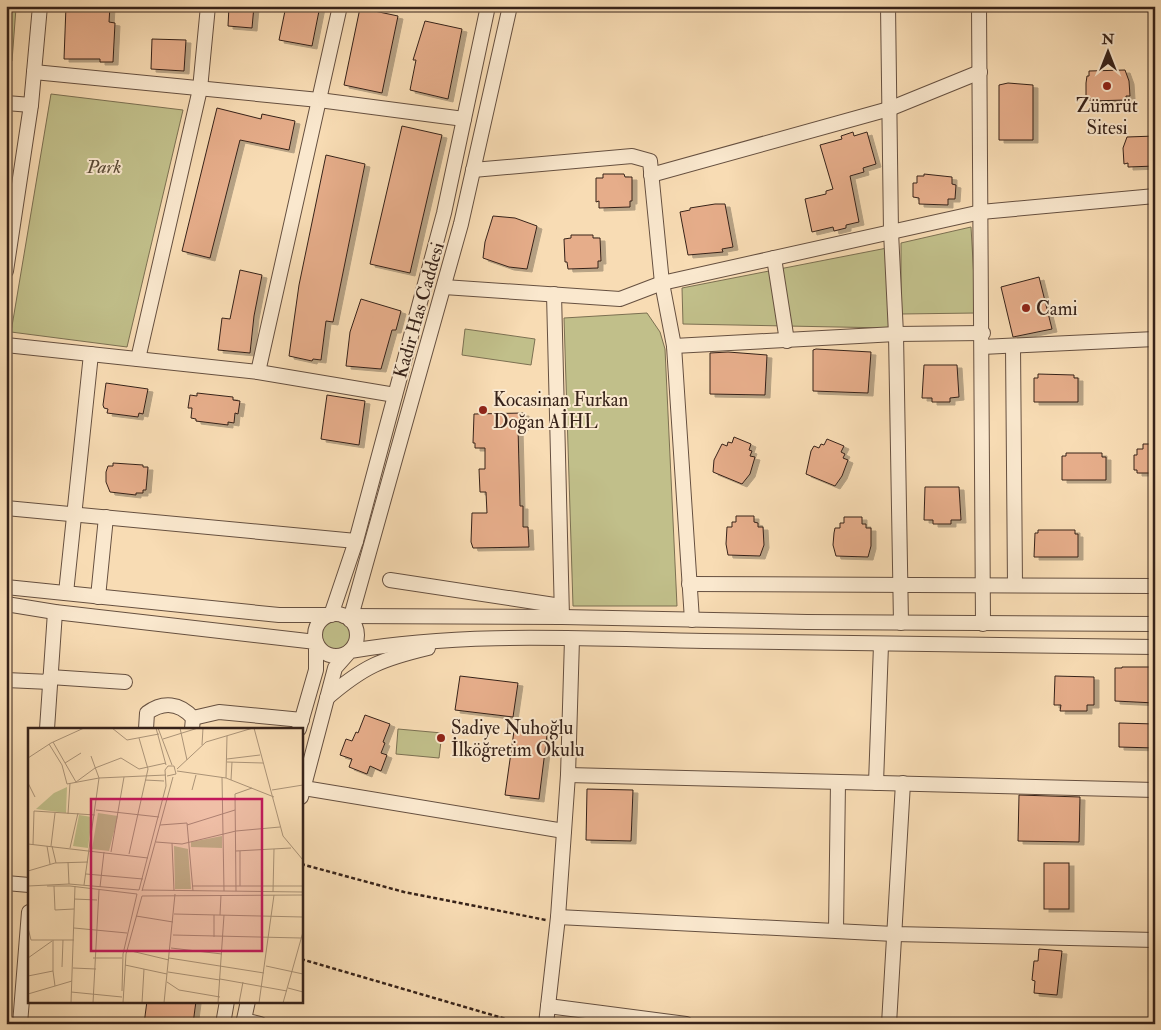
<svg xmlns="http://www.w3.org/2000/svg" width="1161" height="1030" font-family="'IM FELL Double Pica',serif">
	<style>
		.green { fill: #c1bf8a; stroke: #7c7052 }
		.building { fill: #e6ad8a; stroke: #362219; filter: url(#shadow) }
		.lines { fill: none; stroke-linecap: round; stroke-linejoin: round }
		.minor-casing { stroke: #665040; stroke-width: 16 }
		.path { stroke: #362219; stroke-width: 2.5; stroke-dasharray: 4 2.5; stroke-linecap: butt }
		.minor { stroke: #fae8ce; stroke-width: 14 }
		.poi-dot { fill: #8f2418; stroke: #fae8ce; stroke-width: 2 }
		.labels { text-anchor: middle; stroke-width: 4; stroke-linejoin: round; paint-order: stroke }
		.poi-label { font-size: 19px; fill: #362219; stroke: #fae8ce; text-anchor: start }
		.park-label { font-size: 19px; font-style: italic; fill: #594935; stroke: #fae8ce }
		.street-label { font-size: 19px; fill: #362219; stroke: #fae8ce }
		.inset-road { fill: none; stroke: #aa9276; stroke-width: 1 }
		.view { fill: #c2185b; fill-opacity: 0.15; stroke: #c2185b; stroke-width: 2.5 }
		.inset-edge { fill: none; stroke: #362219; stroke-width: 2.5 }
	</style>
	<defs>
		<filter id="shadow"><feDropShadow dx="5" dy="3" stdDeviation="0" flood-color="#0004"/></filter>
	</defs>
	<rect width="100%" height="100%" fill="#f8dcb4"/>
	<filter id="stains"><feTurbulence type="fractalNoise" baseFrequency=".004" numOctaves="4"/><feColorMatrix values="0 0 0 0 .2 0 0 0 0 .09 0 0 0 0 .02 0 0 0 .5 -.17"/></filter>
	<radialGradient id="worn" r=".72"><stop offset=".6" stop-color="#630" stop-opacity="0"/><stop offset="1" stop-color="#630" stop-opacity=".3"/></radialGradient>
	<!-- green -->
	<g class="green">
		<path d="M6,8H16L12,61H6Z"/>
		<path d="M51,94L183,110L127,347L11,332Z"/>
		<path d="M971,227L976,313L901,314V243Z"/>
		<path d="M887,248L889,328L683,324L682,288Z"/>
		<path d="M647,313L660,332L665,349L677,606H573L564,318Z"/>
		<path d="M465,329L535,339L531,365L462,355Z"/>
		<circle cx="336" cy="635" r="15"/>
		<path d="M398,729L442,733L439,758L396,754Z"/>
	</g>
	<!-- building -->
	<g class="building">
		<path d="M66,6H110L109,22L115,23L113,62H100V59H64Z"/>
		<path d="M229,6H254L252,28L228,26Z"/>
		<path d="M286,6H320L312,46L279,40Z"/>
		<path d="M360,8L398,16L382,93L344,85Z"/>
		<path d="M425,21L462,29L448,99L410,90L416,60H413Z"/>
		<path d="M152,39L186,40L184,71L151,69Z"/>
		<path d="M1125,70L1129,81L1130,96H1126V100L1090,101V98H1086V83L1087,76H1089V71Z"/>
		<path d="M1008,83L1033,85V140H999V85Z"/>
		<path d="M217,108L261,119L262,114L295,121L289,150L240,140L210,258L182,251Z"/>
		<path d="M402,126L442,135L410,273L370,264Z"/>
		<path d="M853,132L854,136L867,132L876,164L863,168L864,172L850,176L859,222L846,225V228L834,231L833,227L812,232L805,199L826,194V191L833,189L820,145L842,139L841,136Z"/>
		<path d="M1155,136V166L1128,167V163L1124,164L1123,148L1127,137Z"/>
		<path d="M326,155L365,164L333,322L326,321L321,360L313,359L312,361L289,356L299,285Z"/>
		<path d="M603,174H624L625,177H632V201H630V207L599,208V201L596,202V178H603Z"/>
		<path d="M924,174L952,177V184L956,185L955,199H948V205L919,204V198L913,197V183H917V176H924Z"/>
		<path d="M715,204H725L733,247L722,249L723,252L688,255L680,212L690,210V208Z"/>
		<path d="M493,216L515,218L537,226L527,269L509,267L483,258L485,242Z"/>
		<path d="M571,235H593V238H600L601,261H598V268L568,269L567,262H565L564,239L571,238Z"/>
		<path d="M240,270L262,275L254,316L250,353L218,350L222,318L230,319Z"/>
		<path d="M1039,277L1052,329L1013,337L1001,287Z"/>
		<path d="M361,299L401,311L396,330H392L381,369L346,366L350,332Z"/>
		<path d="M816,349L871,352L868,393L813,391V350Z"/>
		<path d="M728,352L767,355L765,395L710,394V353Z"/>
		<path d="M924,365H957L959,397L950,398V402H932V398H922Z"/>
		<path d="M1038,374L1074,375V378H1078V402H1034V378H1038Z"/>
		<path d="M106,383L148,389L143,414L139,413L138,417L107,413L108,409L104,408L103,405Z"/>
		<path d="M197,393L233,397V400L240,401L238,414L235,413L234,423L228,422V425L196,421V419L191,418L192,408H188L190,395L197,396Z"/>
		<path d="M327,395L365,401L359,445L321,439Z"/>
		<path d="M524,413V427H518L520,506H523V527H528L529,547L473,548L471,542L472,513H487L486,492H480L479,469H485V448H475V443H473L474,414Z"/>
		<path d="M734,437L751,444L749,450L752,451L750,456L755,457L750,474L742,484L713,472L714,460L722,444L727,446L728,442L732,443Z"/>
		<path d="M827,439L844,446L841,452L845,454L843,458L848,460L842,476L835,486L806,474L811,451L814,446L819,448L821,444L824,445Z"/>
		<path d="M1143,444H1155V473H1137V470H1134V455H1137V449H1143Z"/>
		<path d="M1066,453H1102V457H1106V480H1062V456H1066Z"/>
		<path d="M113,463L143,465V467H148L146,490H143V493H136V495L110,492L106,482V472L108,466H113Z"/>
		<path d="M925,487H959L961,520H951V524H933V520H924Z"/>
		<path d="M736,516H754V522L758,523V527H763L764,545L760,556L728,555L726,544L727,527H732V522H736Z"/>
		<path d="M844,517H862V524H866V528H871V546L868,557L836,556L833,545L834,533L835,528H840V523H844Z"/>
		<path d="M1038,530H1075V534H1078V557H1034L1035,533H1038Z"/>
		<path d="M1122,667H1155V703L1115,701V668H1122Z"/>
		<path d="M460,676L518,683L513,717L455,710Z"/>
		<path d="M1055,676L1094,677V705H1087V711H1060L1061,705H1054Z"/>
		<path d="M365,715L390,724L383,742L385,743L381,753L387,755L381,771L370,766L367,774L349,767L352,759L340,755L346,739L352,741L356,732L358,733Z"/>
		<path d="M1119,723L1155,724V748L1119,747Z"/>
		<path d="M514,731L547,735L539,799L505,795Z"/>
		<path d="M587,789L633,790L631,841L586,840Z"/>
		<path d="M1019,795L1080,797L1079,842L1018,841Z"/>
		<rect x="1044" y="863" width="25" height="46"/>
		<path d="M1039,949L1062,951L1057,995L1034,993L1035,981L1032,980L1034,961H1038Z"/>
		<path d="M147,1001H196L193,1024H144Z"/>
	</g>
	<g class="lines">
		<defs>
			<g id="minor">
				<path d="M888,6L891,232L896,334L901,623"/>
				<path d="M979,6L983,624"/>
				<path d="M34,72L319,100L464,119"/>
				<path d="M6,103L31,105"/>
				<path d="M473,170L632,156L650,161L662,283L674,346L692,620"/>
				<path d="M651,175L889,109L980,72"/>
				<path d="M774,258L787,341"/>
				<path d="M6,271L31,105L40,6"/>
				<path d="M444,287L620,299L662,283L981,212L1155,196"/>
				<path d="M554,294L562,617"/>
				<path d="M6,345L258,372L395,395"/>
				<path d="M674,346L896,334L983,333"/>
				<path d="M1013,346L1015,585"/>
				<path d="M982,347L1155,339"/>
				<path d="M138,359L200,89L208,6"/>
				<path d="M258,372L340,6"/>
				<path d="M6,508L356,541"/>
				<path d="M390,580L561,606"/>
				<path d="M689,584L1155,586"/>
				<path d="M6,587L279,615H331L356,541L444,213L488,6"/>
				<path d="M66,593L91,354"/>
				<path d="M98,597L106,517"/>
				<path d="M6,604L55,612L316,642V670L299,729"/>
				<circle cx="336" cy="635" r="21"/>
				<path d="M344,616L562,617L807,622L1155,624"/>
				<path d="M350,620L461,224L510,6"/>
				<path d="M50,677L125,682"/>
				<path d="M6,680L50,682"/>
				<path d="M327,698C364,666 382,659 428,648"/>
				<path d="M193,718L219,712L302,720"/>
				<path d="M47,729L55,612"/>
				<path d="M146,729L147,713C163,701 180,703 193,718L192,729"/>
				<path d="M568,775L1155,790"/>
				<path d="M876,783L881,645"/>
				<path d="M304,788L564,831"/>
				<path d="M301,797L335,668L350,651C466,631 587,639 705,641C855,644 1005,646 1155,647"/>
				<path d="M6,883L29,885"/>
				<path d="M558,917L894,934L1155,940"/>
				<path d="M836,930L838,782"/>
				<path d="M548,1006L686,1024"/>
				<path d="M244,1020L260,1024"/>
				<path d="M20,1024L29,912"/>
				<path d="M223,1024L227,1001"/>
				<path d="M243,1024L248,1001"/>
				<path d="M546,1024L558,917L568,775L572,639"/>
				<path d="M889,1024L903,783"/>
			</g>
		</defs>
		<!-- minor casing -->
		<use href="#minor" class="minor-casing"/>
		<!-- path -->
		<g class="path">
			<path d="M301,864L404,892L546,920"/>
			<path d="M301,959L523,1024"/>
		</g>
		<!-- minor -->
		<use href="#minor" class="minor"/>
	</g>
	<!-- markers -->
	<g class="poi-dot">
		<circle cx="1107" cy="86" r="5"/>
		<circle cx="1026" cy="308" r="5"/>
		<circle cx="483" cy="410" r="5"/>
		<circle cx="441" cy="738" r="5"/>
	</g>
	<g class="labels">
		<!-- poi labels -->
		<g class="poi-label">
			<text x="1107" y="112" text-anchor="middle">Zümrüt<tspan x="1107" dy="22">Sitesi</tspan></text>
			<text x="1036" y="315">Cami</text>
			<text x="493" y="406">Kocasinan Furkan<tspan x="493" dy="22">Doğan AİHL</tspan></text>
			<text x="451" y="734">Sadiye Nuhoğlu<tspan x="451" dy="22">İlköğretim Okulu</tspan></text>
		</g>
		<!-- park labels -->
		<g class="park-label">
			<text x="104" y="173">Park</text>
		</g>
		<!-- street labels -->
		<g class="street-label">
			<text transform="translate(418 310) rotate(-74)" y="7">Kadir Has Caddesi</text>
		</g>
	</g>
	<!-- overview -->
	<g transform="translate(28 728)">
		<rect width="275" height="275" fill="#f8dcb4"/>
		<path d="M39,59L38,85L8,81L26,65ZM70,85L90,88L81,123L64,121ZM51,87L64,89L60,120L45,118ZM194,108V120L163,119V114ZM146,118L160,121L163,161H147Z" fill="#c1bf8a"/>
		<path class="inset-road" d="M84,0L99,12L131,6M128,0L138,37M130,0L144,37M152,0L159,32M226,0L255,108L275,132M135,11L170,0M25,14L48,54L67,40L93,30L111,41L138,35M21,16L34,37L39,56L71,50L138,47M174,17L175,0M0,30L23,15L56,0M199,31L232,27M199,34L235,35M37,35L53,25M149,41L178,14L225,0M149,43L198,50L246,69M194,49L196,163M198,50L199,8M117,52L136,53M203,52L204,34M0,55L7,69M164,62L168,47M244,62L275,57M68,82L131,89M40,86L42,55M132,97L159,95L165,163M159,97L207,82M128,114L154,116L208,103L252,99M144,115L146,163M0,116L120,130M5,117L6,83L67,87M19,118L22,136M23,118L27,85M24,118L28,135M42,120L50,85M208,123L263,120M212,123V158M83,124L96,49M101,126L120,41L111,10M40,134L41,156M0,143L27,135L60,134M58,146L115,151M56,157L71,50L63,28M0,158L41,156L111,162L138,58L137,42L140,38H146L148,46L139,48M19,158H42L109,166L95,226L94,263M26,158L27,182L46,181M164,158H275M72,159L76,124M114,162L275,164M114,163L145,49M208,163L207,66L224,60M245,164L246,121M46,171L69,172M146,186L275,189M192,187L193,167M108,188L145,194M0,200L3,212H46M46,200L99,205M145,207L273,210M186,209V187M25,212V243M143,220L194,226M99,222L141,232M0,230L24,213M65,230H94M141,230L236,245M97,237L139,246M238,238L275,246M34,239L35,212M45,240L68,241M140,244L192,252M0,248L25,243L27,258M192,251L259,263M139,254L151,262L192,269M260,260L275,264M43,264L94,269M0,266L44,253M43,275L47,158M65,275L71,162M95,275L98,226L114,168L275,167M114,275L116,241M136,275L147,166M190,275L196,187M211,275L215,254M231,275L246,167M255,275L275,204"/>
		<path class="view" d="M63,71H234V223H63Z"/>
		<rect width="275" height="275" class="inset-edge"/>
	</g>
	<!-- margin -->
	<rect width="1161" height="1030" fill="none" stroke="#f8dcb4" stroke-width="25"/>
	<rect x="8" y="8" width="1146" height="1015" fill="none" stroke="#362219" stroke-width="2.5"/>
	<rect x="12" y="12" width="1136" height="1005" fill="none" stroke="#362219"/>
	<!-- north arrow -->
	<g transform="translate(1108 52)" stroke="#fae8ce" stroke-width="4" paint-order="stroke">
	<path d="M0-4L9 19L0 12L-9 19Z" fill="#362219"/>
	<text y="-8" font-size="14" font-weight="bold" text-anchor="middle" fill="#362219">N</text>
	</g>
	<rect width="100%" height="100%" filter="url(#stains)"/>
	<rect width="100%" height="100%" fill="url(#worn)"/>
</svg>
